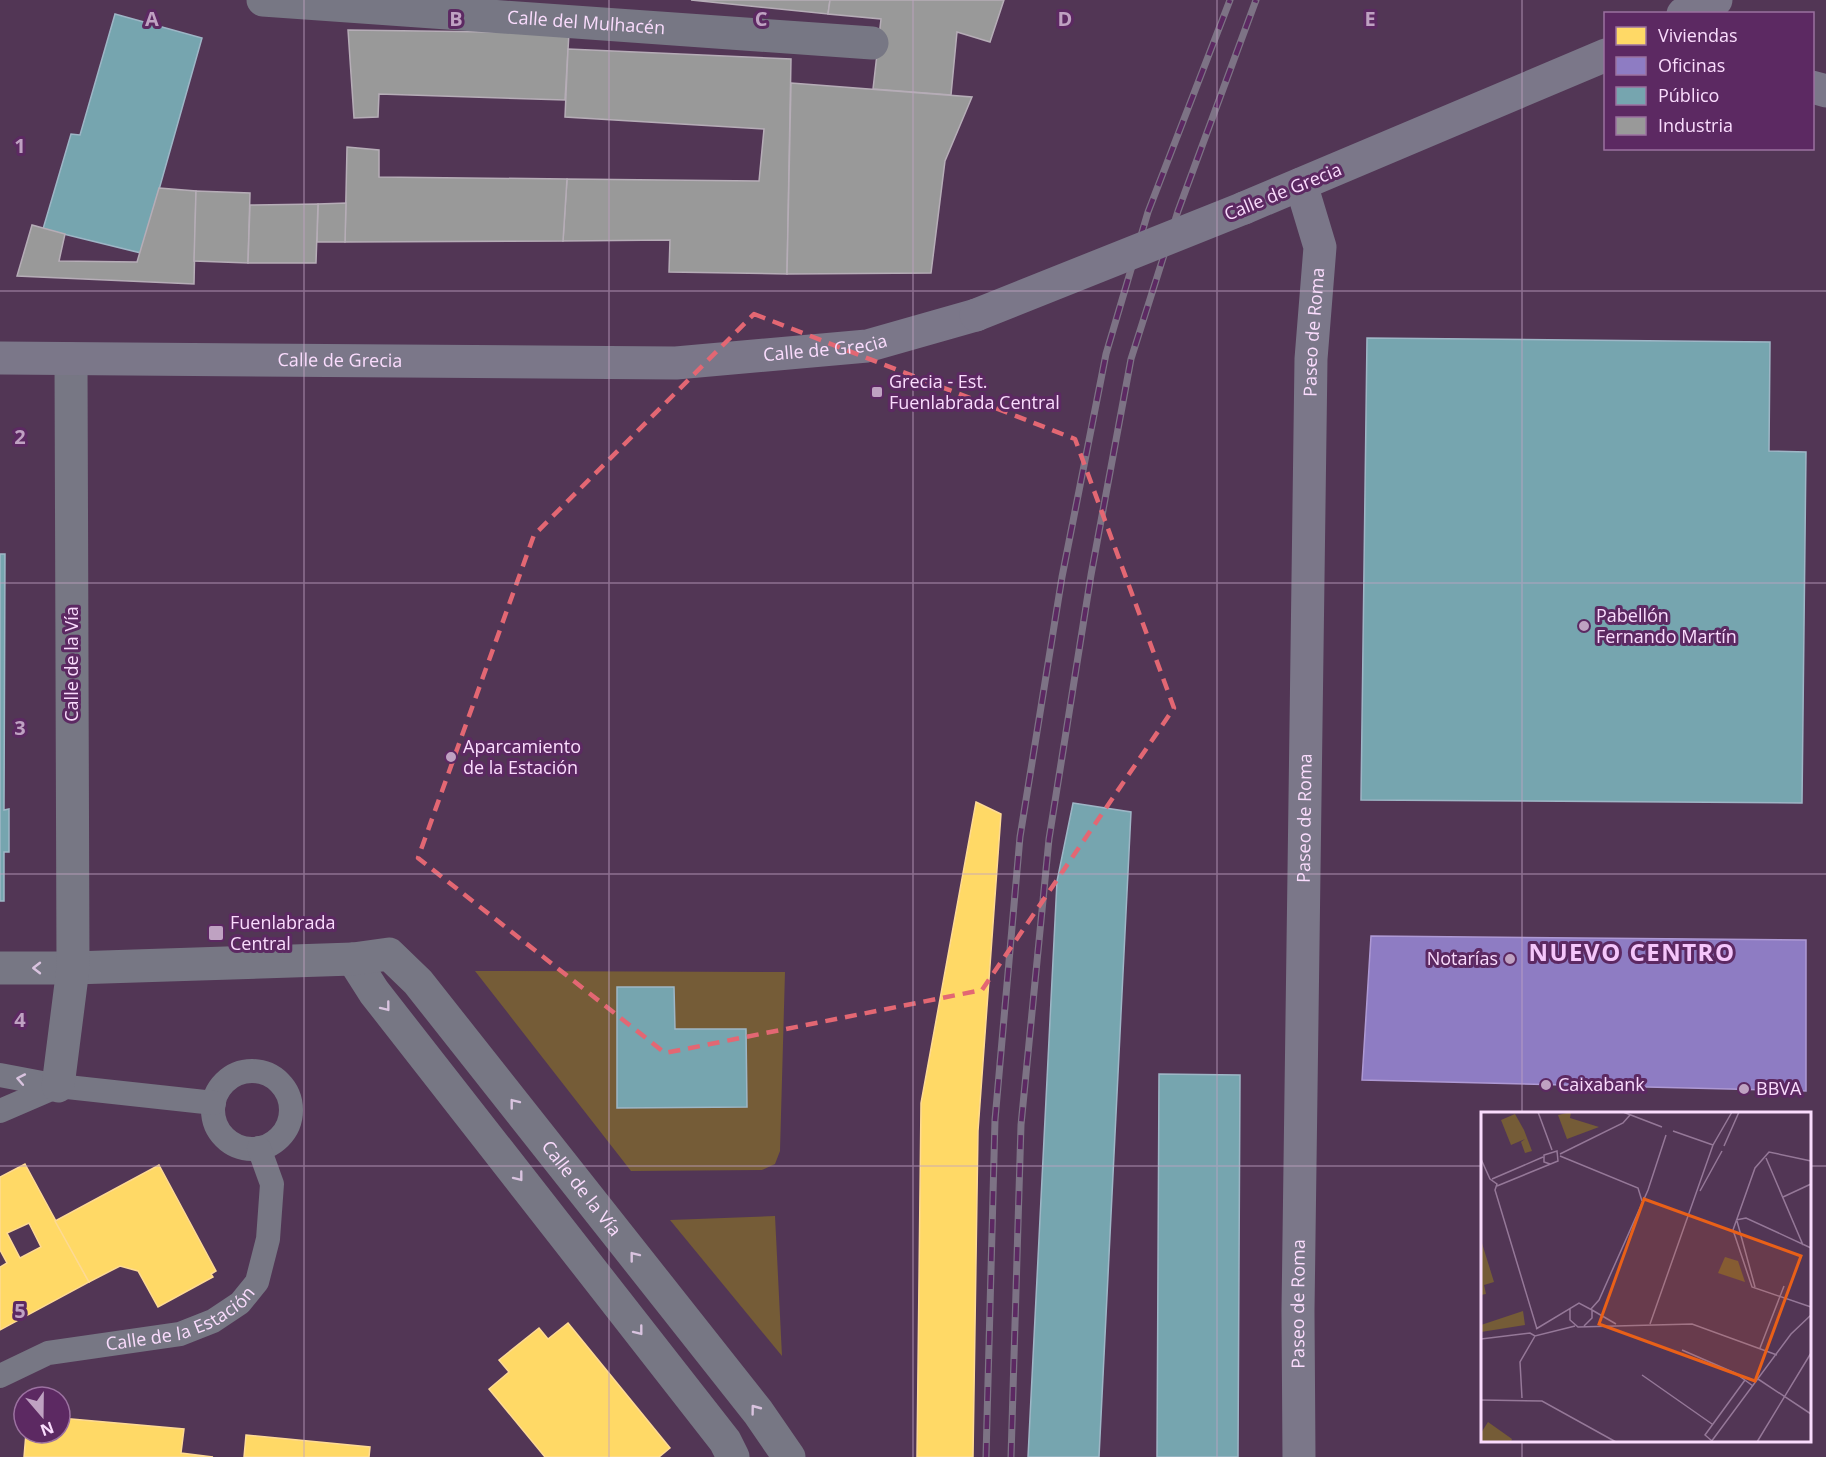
<svg xmlns="http://www.w3.org/2000/svg" width="1826" height="1457" font-family="'Open Sans',sans-serif">
	<style>
		.green { fill: #755c37; fill-rule: evenodd }
		.homes { fill: #ffd966; stroke: #feda93; stroke-width: 1.5; fill-rule: evenodd }
		.offices { fill: #8e7cc3; stroke: #ae99d4; stroke-width: 1.5 }
		.public { fill: #76a5af; stroke: #9eb6c6; stroke-width: 1.5 }
		.industry { fill: #999; stroke: #b6adb7; stroke-width: 1.5 }
		.lines { fill: none; stroke-linecap: round; stroke-linejoin: round }
		.lane { stroke: #777784; stroke-width: 24 }
		.street { stroke: #777784; stroke-width: 33 }
		.secondary { stroke: #7b7789; stroke-width: 33 }
		.rail-casing { stroke: #7d7385; stroke-width: 7 }
		.rail { stroke: #5c2962; stroke-width: 4.5; stroke-dasharray: 14; stroke-linecap: butt }
		.secondary-bridge { stroke: #7b7789; stroke-width: 33 }
		.oneway { stroke: #d9c3df }
		.marked { fill: none; stroke: #e36773; stroke-width: 4.5; stroke-dasharray: 12 8; stroke-linejoin: round }
		.grid { fill: none; stroke: #bfa2c2; stroke-width: 1.5; stroke-opacity: 0.55 }
		.poi-dot { fill: #bfa2c2; stroke: #5c2962; stroke-width: 2 }
		.labels { text-anchor: middle; stroke-width: 6; stroke-linejoin: round; paint-order: stroke }
		.street-label { font-size: 18px; fill: #fadcfd; stroke: #5c2962 }
		.poi-label { font-size: 18px; fill: #fadcfd; stroke: #5c2962; text-anchor: start }
		.district-label { font-size: 24px; font-weight: bold; letter-spacing: 1.5px; fill: #f5c6fb; stroke: #5c2962 }
		.inset-road { fill: none; stroke: #957898; stroke-width: 1.5 }
		.view { fill: #e96018; fill-opacity: 0.15; stroke: #e96018; stroke-width: 3 }
		.inset-edge { fill: none; stroke: #fadcfd; stroke-width: 3 }
		.grid-label { font-size: 20px; text-anchor: middle; font-weight: bold; fill: #bfa2c2; stroke: #5c2962; stroke-width: 6; stroke-linejoin: round; paint-order: stroke }
	</style>
	<rect width="100%" height="100%" fill="#523655"/>
	<!-- green -->
	<g class="green">
		<path d="M475,971L785,972L780,1151L775,1164L762,1170L631,1171ZM674,987L675,1029L746,1030L617,1107V988Z"/>
		<path d="M775,1216L782,1356L670,1220Z"/>
	</g>
	<!-- homes -->
	<g class="homes">
		<path d="M976,802L1001,814L978,1131L973,1457H917L921,1103Z"/>
		<path d="M25,1164L89,1282L0,1330V1267L7,1263L0,1250V1177ZM29,1223L41,1247L20,1258L7,1233Z"/>
		<path d="M159,1165L216,1271L211,1274L213,1277L158,1307L138,1271L120,1266L89,1282L55,1221Z"/>
		<path d="M568,1323L670,1448L659,1457H545L489,1389L509,1372L499,1360L539,1328L548,1339Z"/>
		<path d="M60,1418L184,1429L181,1453L213,1457H24L26,1433H60Z"/>
		<path d="M246,1435L370,1447L369,1457H244Z"/>
	</g>
	<!-- offices -->
	<path class="offices" d="M1371,936L1806,940V1091L1362,1080Z"/>
	<!-- public -->
	<g class="public">
		<path d="M115,14L202,38L141,253L43,229L71,134L80,135Z"/>
		<path d="M1367,338L1770,342L1769,451L1806,452L1802,803L1361,800Z"/>
		<path d="M0,554H5L4,810L9,809V852H4V901H0Z"/>
		<path d="M1073,803L1131,812L1099,1457H1028L1057,881Z"/>
		<path d="M617,987H674L675,1029H746L747,1107L617,1108Z"/>
		<path d="M1159,1074L1240,1075L1238,1457H1157Z"/>
	</g>
	<!-- industry -->
	<g class="industry">
		<path d="M691,0H830L828,14Z"/>
		<path d="M830,0H1004L990,42L957,32L951,95L873,89L881,19L828,14Z"/>
		<path d="M348,30L569,33L565,100L379,94L378,117L354,118Z"/>
		<path d="M568,49L791,59L787,274L669,272L670,240L563,241L567,179L759,181L764,129L565,117Z"/>
		<path d="M791,83L972,97L945,161L931,273L787,274Z"/>
		<path d="M347,147L379,150V177L567,179L563,241L345,242Z"/>
		<path d="M159,188L196,191L194,284L17,276L32,225L65,234L59,261L137,262Z"/>
		<path d="M196,191L250,193L248,263L194,261Z"/>
		<path d="M346,203L345,242H317L318,204Z"/>
		<path d="M318,204L316,263H248L250,205Z"/>
	</g>
	<g class="lines">
		<!-- lane -->
		<g class="lane">
			<circle cx="252" cy="1110" r="39"/>
			<path d="M0,1075L58,1086L0,1111"/>
			<path d="M58,1086L214,1103"/>
			<path id="s1" d="M0,1376L48,1353L180,1334L213,1321L240,1303L257,1282L268,1239L272,1184L259,1148"/>
		</g>
		<!-- street -->
		<g class="street">
			<path id="s2" d="M263,0L872,43"/>
			<path d="M353,959L374,992L725,1441L733,1457"/>
			<path id="s3" d="M0,968H73L353,959L389,954L418,982L758,1412L789,1457"/>
			<path d="M58,1086L73,968L71,359"/>
		</g>
		<!-- secondary -->
		<g class="secondary">
			<path d="M1683,14L1716,0"/>
			<path d="M1812,87L1826,91"/>
			<path d="M1244,208L1606,55"/>
			<path id="s4" d="M0,358L676,363L867,346L976,315"/>
			<path id="s5" d="M1299,1457L1298,1311L1311,359L1320,247L1301,184"/>
		</g>
		<defs>
			<g id="rail">
				<path d="M986,1457L995,1120L1020,837L1062,577L1106,354L1148,212L1230,0"/>
				<path d="M1011,1457L1021,1125L1049,839L1091,575L1131,359L1178,211L1256,0"/>
			</g>
		</defs>
		<!-- rail casing -->
		<use href="#rail" class="rail-casing"/>
		<!-- rail -->
		<use href="#rail" class="rail"/>
		<!-- secondary-bridge -->
		<path class="secondary-bridge" d="M976,315L1244,208"/>
	</g>
	<!-- one-way arrows -->
	<defs><path id="oneway-chevron" d="M-2-3.5L2.5 0L-2 3.5" fill="none" stroke-width="1.6" stroke-linecap="round" stroke-linejoin="round" transform="scale(1.5)"/></defs>
	<g class="oneway">
		<use href="#oneway-chevron" transform="translate(37 968) rotate(-180)"/>
		<use href="#oneway-chevron" transform="translate(386 1007) rotate(52)"/>
		<use href="#oneway-chevron" transform="translate(21 1079) rotate(-169)"/>
		<use href="#oneway-chevron" transform="translate(514 1103) rotate(-128)"/>
		<use href="#oneway-chevron" transform="translate(519 1177) rotate(52)"/>
		<use href="#oneway-chevron" transform="translate(634 1256) rotate(-128)"/>
		<use href="#oneway-chevron" transform="translate(639 1331) rotate(52)"/>
		<use href="#oneway-chevron" transform="translate(755 1409) rotate(-127)"/>
	</g>
	<!-- marked area -->
	<path class="marked" d="M754,314L1075,439L1174,708L982,990L665,1053L418,858L534,535Z"/>
	<!-- grid -->
	<path class="grid" d="M304,0V1457M609,0V1457M913,0V1457M1217,0V1457M1522,0V1114M0,291H1826M0,583H1826M0,874H1826M0,1166H1482M1810,1166H1826M1522,1440V1457"/>
	<!-- markers -->
	<g class="poi-dot">
		<rect x="871" y="386" width="12" height="12" rx="3"/>
		<circle cx="1584" cy="626" r="6"/>
		<circle cx="451" cy="757" r="6"/>
		<rect x="208" y="925" width="16" height="16" rx="3"/>
		<circle cx="1510" cy="959" r="6"/>
		<circle cx="1546" cy="1085" r="6"/>
		<circle cx="1744" cy="1089" r="6"/>
	</g>
	<g class="labels">
		<!-- street labels -->
		<g class="street-label">
			<text dy="6" stroke="none"><textPath href="#s2" startOffset="324">Calle del Mulhacén</textPath></text>
			<text transform="translate(1283 192) rotate(-22)" y="6">Calle de Grecia</text>
			<text dy="6" stroke="none"><textPath href="#s5" startOffset="1125">Paseo de Roma</textPath></text>
			<text dy="6" stroke="none"><textPath href="#s4" startOffset="826">Calle de Grecia</textPath></text>
			<text dy="6" stroke="none"><textPath href="#s4" startOffset="340">Calle de Grecia</textPath></text>
			<text transform="translate(72 664) rotate(-90)" y="6">Calle de la Vía</text>
			<text dy="6" stroke="none"><textPath href="#s5" startOffset="639">Paseo de Roma</textPath></text>
			<text dy="6" stroke="none"><textPath href="#s3" startOffset="693">Calle de la Vía</textPath></text>
			<text dy="6" stroke="none"><textPath href="#s5" startOffset="153">Paseo de Roma</textPath></text>
			<text dy="6" stroke="none"><textPath href="#s1" startOffset="192">Calle de la Estación</textPath></text>
		</g>
		<!-- poi labels -->
		<g class="poi-label">
			<text x="889" y="388">Grecia - Est.<tspan x="889" dy="21">Fuenlabrada Central</tspan></text>
			<text x="1596" y="622">Pabellón<tspan x="1596" dy="21">Fernando Martín</tspan></text>
			<text x="463" y="753">Aparcamiento<tspan x="463" dy="21">de la Estación</tspan></text>
			<text x="230" y="929">Fuenlabrada<tspan x="230" dy="21">Central</tspan></text>
			<text x="1498" y="965" text-anchor="end">Notarías</text>
			<text x="1558" y="1091">Caixabank</text>
			<text x="1756" y="1095">BBVA</text>
		</g>
		<!-- district labels -->
		<g class="district-label">
			<text x="1632" y="961">NUEVO CENTRO</text>
		</g>
	</g>
	<!-- overview -->
	<g transform="translate(1481 1112)">
		<rect width="330" height="330" fill="#523655"/>
		<path d="M90,0L89,6L118,15L86,27L77,3ZM34,2L43,18L51,39L44,41L40,30L44,27L30,33L20,8ZM0,128L13,170L3,173L5,182L0,183ZM244,145L257,149L264,170L237,161ZM42,199L44,213L0,220V213ZM7,310L31,327L30,330H0V321Z" fill="#755c37"/>
		<path class="inset-road" d="M57,0L71,38M142,0L181,15M192,19L232,33M243,34L258,0M79,42L142,11L149,3M79,44L157,76L161,89M285,46L322,133M0,47L9,67L16,72L14,78L56,217M330,49L288,40L274,56L252,118L271,175L330,195M11,67L62,45M16,74L77,49L76,39L63,43V50L69,52M219,79L241,39M302,85L330,72M255,108L265,106L330,136M256,109L274,175M89,197V208L97,215L211,212L296,243M110,197L118,188L167,78L185,23M111,198L135,212M169,212L232,33L251,0M55,217L98,191L111,198V206L103,214M0,227L49,221L54,224L94,214M279,236L303,174M201,238L254,261L272,274M161,263L231,312M277,267L330,302M41,286L39,250L54,224M0,288L61,289L135,330M231,329L224,323L264,268M230,330L310,222L330,203M276,330L330,241"/>
		<path class="view" d="M163,87L320,144L274,269L118,212Z"/>
		<rect width="330" height="330" class="inset-edge"/>
	</g>
	<g class="grid-label">
		<text x="152" y="26">A</text>
		<text x="456" y="26">B</text>
		<text x="761" y="26">C</text>
		<text x="1065" y="26">D</text>
		<text x="1370" y="26">E</text>
		<text x="20" y="153">1</text>
		<text x="20" y="444">2</text>
		<text x="20" y="735">3</text>
		<text x="20" y="1027">4</text>
		<text x="20" y="1318">5</text>
	</g>
	<!-- legend -->
	<rect x="1604" y="12" width="210" height="138" fill="#5c2962" stroke="#9b71a0" stroke-width="1.5"/>
	<rect x="1616" y="27" width="30" height="18" fill="#ffd966" stroke="#9b71a0" stroke-width="1.5"/>
	<text x="1658" y="42" font-size="18" fill="#fadcfd">Viviendas</text>
	<rect x="1616" y="57" width="30" height="18" fill="#8e7cc3" stroke="#9b71a0" stroke-width="1.5"/>
	<text x="1658" y="72" font-size="18" fill="#fadcfd">Oficinas</text>
	<rect x="1616" y="87" width="30" height="18" fill="#76a5af" stroke="#9b71a0" stroke-width="1.5"/>
	<text x="1658" y="102" font-size="18" fill="#fadcfd">Público</text>
	<rect x="1616" y="117" width="30" height="18" fill="#999999" stroke="#9b71a0" stroke-width="1.5"/>
	<text x="1658" y="132" font-size="18" fill="#fadcfd">Industria</text>
	<!-- north arrow -->
	<g transform="translate(42 1415) rotate(160)"><circle r="28" fill="#5c2962" stroke="#9b71a0" stroke-width="1.5"/>
	<path d="M0-4.5L10 22L0 15L-10 22Z" fill="#bfa2c2"/>
	<text y="-9" font-size="16" font-weight="bold" text-anchor="middle" fill="#fadcfd">N</text>
	</g>
</svg>
